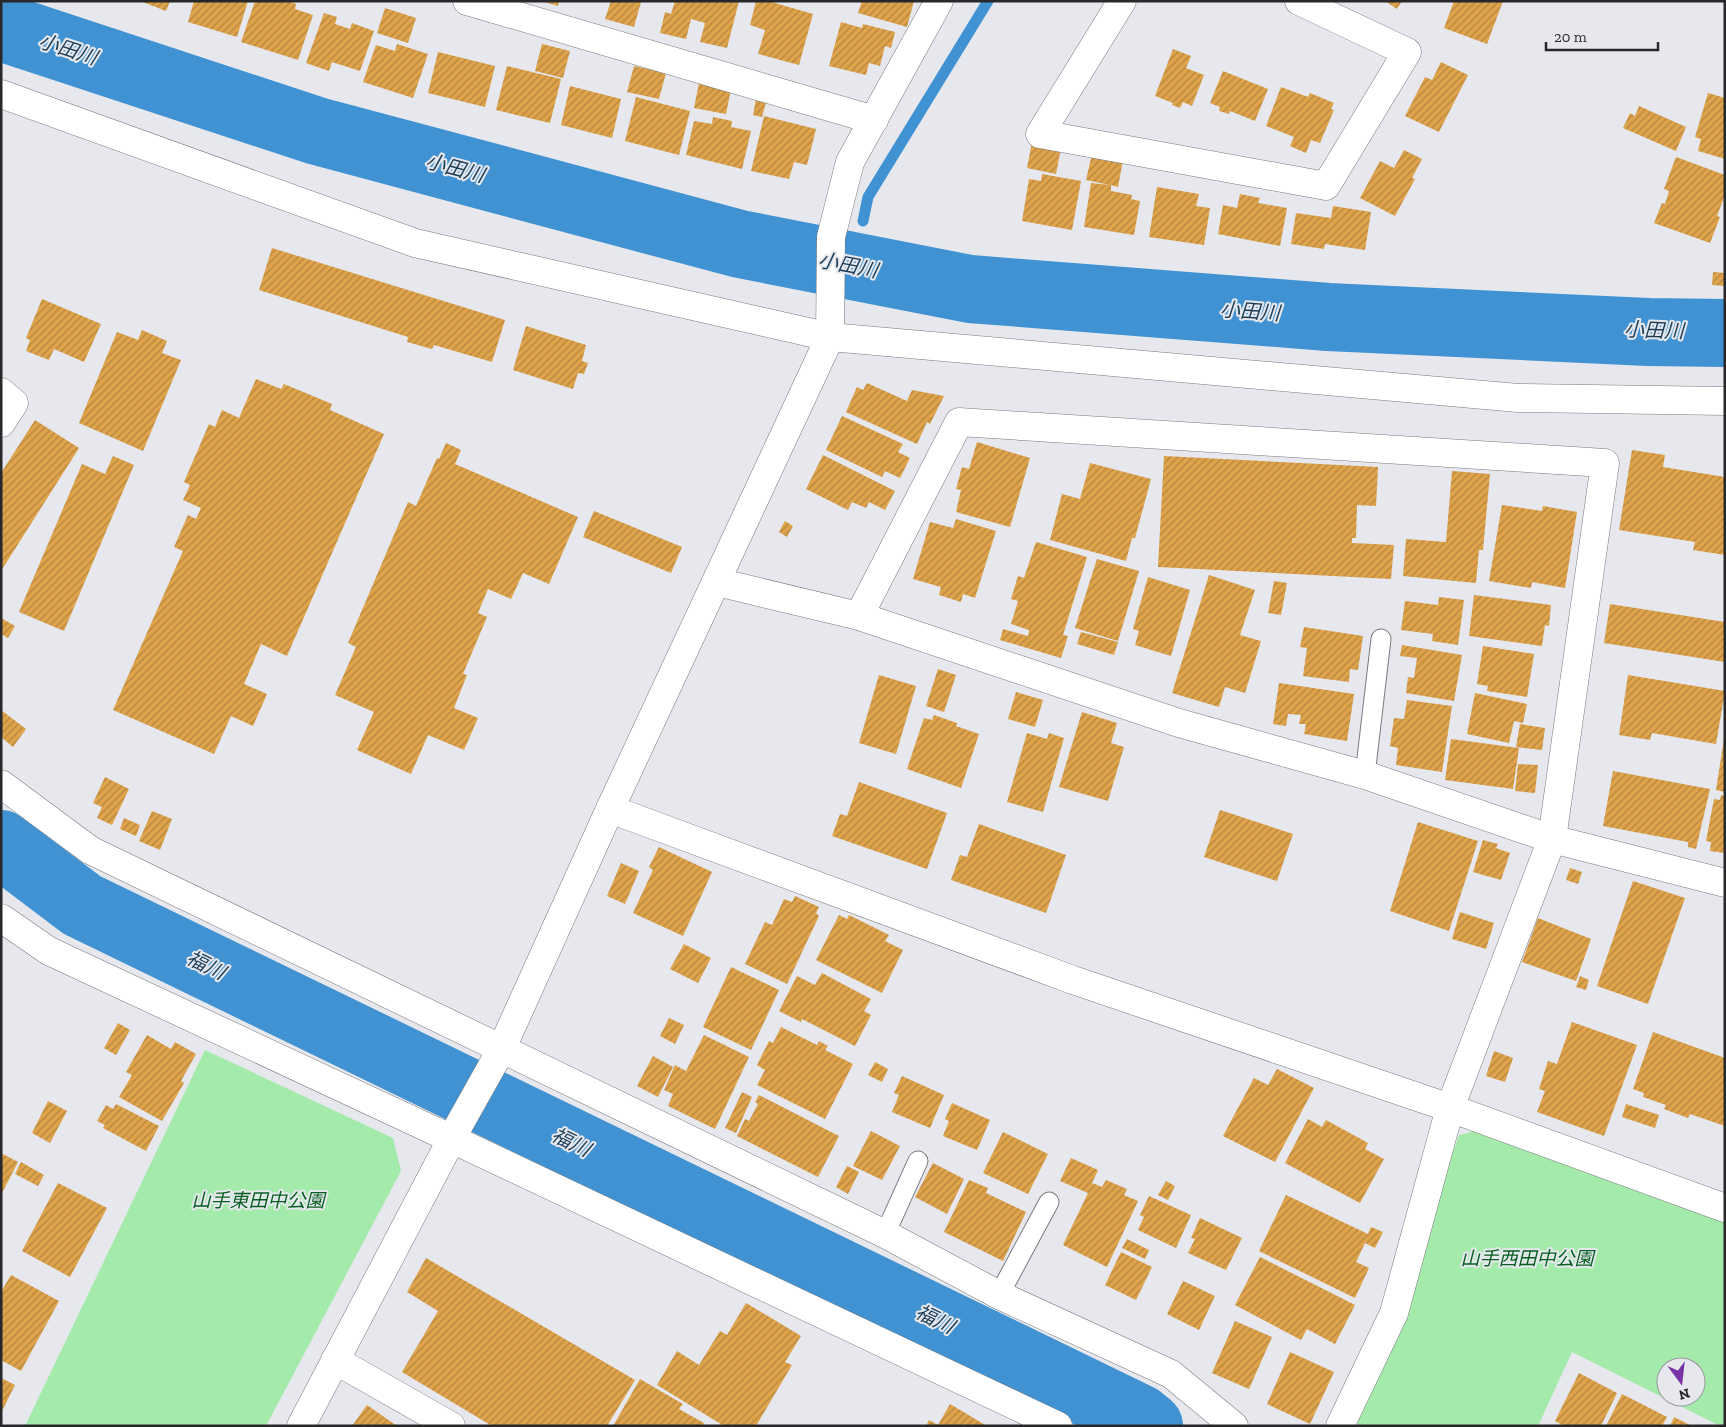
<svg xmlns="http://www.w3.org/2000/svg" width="1726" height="1427" font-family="'Zilla Slab','Noto Sans JP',serif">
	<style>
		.park { fill: #a4eaaa; fill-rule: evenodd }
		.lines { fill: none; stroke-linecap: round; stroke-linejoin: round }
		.stream { stroke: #4092d2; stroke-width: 11 }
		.river { stroke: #4092d2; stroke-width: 68 }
		.building { fill: url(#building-hatch) }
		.lane-casing { stroke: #787a7f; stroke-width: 21 }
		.street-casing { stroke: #787a7f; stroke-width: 29 }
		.lane { stroke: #fff; stroke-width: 19 }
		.street { stroke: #fff; stroke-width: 28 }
		.labels { text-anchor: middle; stroke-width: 4; stroke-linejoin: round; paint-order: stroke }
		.park-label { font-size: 19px; font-style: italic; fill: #065f1f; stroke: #e6e8ee }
		.water-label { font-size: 20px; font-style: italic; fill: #1c3e59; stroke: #e6e8ee }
	</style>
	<defs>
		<pattern id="building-hatch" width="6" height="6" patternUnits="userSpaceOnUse" patternTransform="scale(1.25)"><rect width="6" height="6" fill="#dea34b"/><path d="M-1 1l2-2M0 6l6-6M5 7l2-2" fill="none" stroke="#b4853f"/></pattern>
	</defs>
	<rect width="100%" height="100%" fill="#e6e8ee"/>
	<!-- park -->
	<g class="park">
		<path d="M205,1050L393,1138L401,1171L266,1426H25Z"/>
		<path d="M1479,1130L1725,1220V1426H1720L1572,1352L1538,1426H1355L1459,1135ZM1666,1367H1696V1397H1666Z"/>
	</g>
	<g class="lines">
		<!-- stream -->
		<g class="stream">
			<path d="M863,221L868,197L988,1"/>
			<path d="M861,268L863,252"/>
		</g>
		<!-- river -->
		<g class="river">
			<path d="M1,27L317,131L740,244L970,289L1328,317L1648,332L1725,333"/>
			<path d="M1,844L82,905L1139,1418L1149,1426"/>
		</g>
	</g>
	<!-- building -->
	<g class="building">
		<path d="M140,1H170L166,11Z"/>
		<path d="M194,1H248L237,37L188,22Z"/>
		<path d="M255,1H288L296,4L295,9L313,15L298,60L241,42Z"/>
		<path d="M541,1H559L558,6Z"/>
		<path d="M611,1L641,2L634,27L605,19Z"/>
		<path d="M675,1H739L727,48L700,42L705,23L691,19L686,39L660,33L665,12L671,14Z"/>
		<path d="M756,1H768L813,14L799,65L758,54L765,30L750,25Z"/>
		<path d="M862,1H914L907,27L858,13Z"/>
		<path d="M1385,1H1402L1397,9Z"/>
		<path d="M1454,1H1503L1487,44L1444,28Z"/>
		<path d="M385,8L416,18L408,43L377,33Z"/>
		<path d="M324,13L337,17L335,24L350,29L352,23L374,31L360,71L332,62L329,71L306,63Z"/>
		<path d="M841,22L862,28L863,24L895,32L891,48L885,46L880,66L869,63L866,75L829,66Z"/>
		<path d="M397,44L428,54L413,98L363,82L376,45L395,51Z"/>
		<path d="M542,44L570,51L563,78L535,71Z"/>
		<path d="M1173,49L1191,56L1186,68L1204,75L1192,106L1183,102L1180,108L1172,105L1173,103L1155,96Z"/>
		<path d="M438,52L495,66L485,107L428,93Z"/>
		<path d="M1441,62L1468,75L1439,132L1405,116L1425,77L1432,80Z"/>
		<path d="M507,66L561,79L550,123L496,110Z"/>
		<path d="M634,66L666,73L659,99L627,92Z"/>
		<path d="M1223,71L1268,89L1255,121L1230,111L1229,114L1219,111L1220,107L1210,103Z"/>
		<path d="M699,83L731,89L726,114L694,108Z"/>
		<path d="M570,86L621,99L612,138L561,125Z"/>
		<path d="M1281,87L1308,97L1310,93L1334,103L1331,109L1334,110L1320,143L1311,140L1306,153L1290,146L1294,137L1266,126Z"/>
		<path d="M1708,93L1725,98V159L1698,151L1701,139L1695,137Z"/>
		<path d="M636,97L690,111L679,155L625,141Z"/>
		<path d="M756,99L766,102L762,117L753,115Z"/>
		<path d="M1639,106L1686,127L1676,151L1623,128L1630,113L1635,116Z"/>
		<path d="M764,116L816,129L807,165L794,162L789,179L751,171Z"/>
		<path d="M713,117L732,121L731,127L751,131L742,169L686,155L694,121L712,124Z"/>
		<path d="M1032,142L1061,148L1056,174L1027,168Z"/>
		<path d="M1404,150L1422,159L1412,178L1415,179L1395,216L1360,198L1380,161L1394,168Z"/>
		<path d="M1092,154L1123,160L1118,187L1111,185V191L1132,195L1131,199L1140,201L1134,235L1084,227L1091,183L1110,185L1086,180Z"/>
		<path d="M1676,157L1725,175V195L1717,216L1720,217L1710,243L1654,223L1662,203L1665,204L1669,191L1664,189Z"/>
		<path d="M1042,174L1081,181L1072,230L1022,221L1029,179L1041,181Z"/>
		<path d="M1157,187L1199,194L1196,206L1210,208L1204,245L1149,237Z"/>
		<path d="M1240,194L1260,198L1258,203L1287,208L1280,246L1218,234L1223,205L1237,208Z"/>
		<path d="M1333,206L1371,212L1365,250L1325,244L1324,249L1291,244L1296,213L1331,218Z"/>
		<path d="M272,248L505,320L492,362L434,345L432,349L407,342L408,337L259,290Z"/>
		<path d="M1713,272L1725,273V286L1712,285Z"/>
		<path d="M42,299L101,324L84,362L54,349L49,360L26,351L30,340L26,338Z"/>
		<path d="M526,326L586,345L582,361L588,363L584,374L578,373L573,389L513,370Z"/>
		<path d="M142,330L167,341L162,353L181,360L143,451L79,423L117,332L138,340Z"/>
		<path d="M256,379L281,389L284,384L332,404L330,410L384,434L287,656L261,644L244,684L267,694L253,726L231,716L214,754L113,710L183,551L174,547L188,515L196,519L201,508L183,500L190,485L184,482L209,424L215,427L222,410L239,418Z"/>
		<path d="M867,383L907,401L912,390L944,396L930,424L927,422L917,444L846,412L857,387L863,390Z"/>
		<path d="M842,416L903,444L898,452L910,458L900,478L885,471L882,477L826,450Z"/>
		<path d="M35,420L79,448L1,571V473Z"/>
		<path d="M977,442L1030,458L1010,527L956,512L961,490L956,489L962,467L969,469Z"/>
		<path d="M446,443L461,450L455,464L578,517L549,584L523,573L511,599L488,589L478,613L487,617L463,674L467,675L454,708L478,718L464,750L428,735L411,774L357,750L374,712L335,695L356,647L348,643L408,502L416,506L437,458L439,459Z"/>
		<path d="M1632,450L1665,455L1663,467L1725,477V555L1693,550L1695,542L1619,530Z"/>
		<path d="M823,455L895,491L885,510L869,502L866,508L852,502L848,510L806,489Z"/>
		<path d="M113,456L134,465L64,631L19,612L82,464L105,474Z"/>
		<path d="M1164,456L1378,467L1376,506L1357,505L1356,538H1352V543L1394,545L1391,579L1158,567Z"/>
		<path d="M1090,463L1151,479L1135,538H1132L1126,561L1050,540L1062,494L1080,499Z"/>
		<path d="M1452,471L1490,474L1483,550H1479L1476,583L1403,576L1406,539L1446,542Z"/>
		<path d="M1502,505L1542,511L1543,506L1577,512L1565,588L1532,582L1531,588L1489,581Z"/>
		<path d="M594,511L682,547L671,573L583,537Z"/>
		<path d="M956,519L996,531L975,598L963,594L961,602L939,595L941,587L913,579L930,522L953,528Z"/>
		<path d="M785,521L793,526L787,537L779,532Z"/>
		<path d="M1036,542L1087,557L1063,635L1068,636L1061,658L1000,640L1003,629L1028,636L1029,630L1011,624L1018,601L1011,599L1018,576L1024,578Z"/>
		<path d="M1097,559L1139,571L1118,641L1075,628Z"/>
		<path d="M1209,575L1255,590L1240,635L1261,641L1245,693L1225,687L1219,707L1172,693Z"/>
		<path d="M1148,577L1190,590L1171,656L1135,645L1139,631L1133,629Z"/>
		<path d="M1274,581L1287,583L1281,615L1268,613Z"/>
		<path d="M1474,595L1551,605L1549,626L1545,625L1542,646L1469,636Z"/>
		<path d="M1439,597L1464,600L1458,645L1432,641L1433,634L1401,630L1405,601L1438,605Z"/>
		<path d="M1610,604L1725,622V662L1604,643Z"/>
		<path d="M1,618L15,626L8,638L1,634Z"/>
		<path d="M1304,627L1363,636L1358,670L1350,669L1349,682L1303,676L1307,648L1300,647Z"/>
		<path d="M1081,632L1118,642L1114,655L1077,644Z"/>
		<path d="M1402,645L1462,655L1454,701L1406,693L1408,677L1414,678L1417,658L1400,656Z"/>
		<path d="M1483,646L1534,654L1527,697L1487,691L1488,686L1477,684Z"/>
		<path d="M938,669L956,675L944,712L926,706Z"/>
		<path d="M879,675L916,686L896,754L859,743Z"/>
		<path d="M1628,675L1725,691L1716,744L1652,733L1650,740L1619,735Z"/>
		<path d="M1279,683L1354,694L1347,741L1304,734L1306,724H1299L1301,715L1288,714L1286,726L1273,724Z"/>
		<path d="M1016,692L1043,700L1035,727L1008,719Z"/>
		<path d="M1475,693L1527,704L1523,723L1514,721L1509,743L1467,734Z"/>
		<path d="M1407,700L1452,706L1442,772L1396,765L1398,748L1390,746L1394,718L1404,719Z"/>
		<path d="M1,710L26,729L13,747L1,737Z"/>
		<path d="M1082,712L1117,723L1111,743L1124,747L1108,801L1059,787Z"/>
		<path d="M934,715L957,723L956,726L979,734L961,788L907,769L924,718L932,720Z"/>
		<path d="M1520,724L1545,728L1542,750L1516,747Z"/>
		<path d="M1027,733L1047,739L1049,733L1064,738L1043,812L1007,802Z"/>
		<path d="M1451,739L1519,748L1513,789L1445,780Z"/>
		<path d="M1724,739L1725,740V792L1716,790Z"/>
		<path d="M1518,764L1538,765L1535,793L1515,791Z"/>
		<path d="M1613,771L1710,789L1696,849L1688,847V842L1603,826Z"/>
		<path d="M105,777L129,789L112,825L97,818L102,807L93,803Z"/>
		<path d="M859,782L947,813L927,869L832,836L840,814L847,816Z"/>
		<path d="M1721,795L1725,796V853L1710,851L1711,842L1706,841L1714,799L1720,800Z"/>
		<path d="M1220,810L1293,834L1277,881L1204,857Z"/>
		<path d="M152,811L172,819L160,850L139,841Z"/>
		<path d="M124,818L140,825L136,836L120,829Z"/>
		<path d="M1418,822L1478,841L1449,931L1390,911Z"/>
		<path d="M979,824L1066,855L1046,913L951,880L960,855L967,857Z"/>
		<path d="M1483,840L1498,844L1496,848L1510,853L1501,880L1473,872Z"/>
		<path d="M659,847L712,872L683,936L633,913L653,870L649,867Z"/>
		<path d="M621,863L639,871L625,904L607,896Z"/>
		<path d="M1570,868L1582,872L1578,884L1566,880Z"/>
		<path d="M1633,881L1685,898L1648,1004L1597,986Z"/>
		<path d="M795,896L819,907L816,913L819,916L787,984L745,964L765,922L772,925L784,899L792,902Z"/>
		<path d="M1460,912L1494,923L1486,949L1452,939Z"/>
		<path d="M839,915L847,919L849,915L889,935L885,941L903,950L882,993L816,960Z"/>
		<path d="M1538,918L1591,939L1576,981L1522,962Z"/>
		<path d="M684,944L711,958L698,983L670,969Z"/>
		<path d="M731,967L779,990L751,1050L703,1027Z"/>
		<path d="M822,973L871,999L864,1011L871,1015L855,1046L802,1019L801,1022L779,1011L797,976L815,985Z"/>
		<path d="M1580,976L1589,980L1586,990L1576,987Z"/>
		<path d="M669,1018L684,1025L675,1044L660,1036Z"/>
		<path d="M1572,1022L1637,1045L1604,1136L1537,1112L1545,1091L1539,1089L1548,1061L1557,1064Z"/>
		<path d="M118,1023L130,1030L116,1055L104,1048Z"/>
		<path d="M781,1027L817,1045L819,1041L828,1046L825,1050L853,1064L825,1119L757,1085L765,1070L757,1065L769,1041L773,1043Z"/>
		<path d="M1653,1032L1725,1058V1126L1690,1114L1688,1118L1664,1109L1666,1105L1643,1097L1644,1093L1633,1089Z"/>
		<path d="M147,1035L171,1049L175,1042L196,1054L181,1081L184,1083L162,1121L119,1097L132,1075L126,1072Z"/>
		<path d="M704,1035L749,1057L715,1129L668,1106L673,1094L664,1090L675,1065L686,1071Z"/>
		<path d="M1494,1051L1513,1058L1505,1082L1486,1076Z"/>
		<path d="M653,1056L673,1067L658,1097L637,1086Z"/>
		<path d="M875,1062L888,1069L882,1082L868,1075Z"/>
		<path d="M1277,1069L1314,1088L1275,1162L1223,1136L1254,1078L1268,1085Z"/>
		<path d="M902,1076L944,1095L930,1128L892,1112L899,1095L894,1093Z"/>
		<path d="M742,1092L752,1097L736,1133L725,1128Z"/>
		<path d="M759,1095L839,1136L818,1177L737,1136L745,1119L749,1121L758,1104L755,1102Z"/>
		<path d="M48,1101L67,1111L50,1143L32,1133Z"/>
		<path d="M952,1103L990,1120L977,1150L943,1136L949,1121L945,1119Z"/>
		<path d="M116,1104L159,1126L146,1151L103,1128L105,1125L97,1121L106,1105L113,1109Z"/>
		<path d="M1626,1104L1659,1115L1655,1128L1622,1117Z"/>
		<path d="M1308,1119L1322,1127L1326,1120L1368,1143L1365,1149L1384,1159L1360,1203L1285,1163Z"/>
		<path d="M871,1131L900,1146L882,1180L853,1166Z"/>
		<path d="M1003,1132L1048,1154L1028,1194L983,1173Z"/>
		<path d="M1,1153L18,1162L1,1195Z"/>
		<path d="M1071,1158L1098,1170L1092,1183L1102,1187L1106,1180L1127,1189L1124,1195L1138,1201L1107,1267L1063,1245L1088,1193L1060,1181Z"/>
		<path d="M21,1162L44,1175L38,1186L15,1174Z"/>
		<path d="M933,1163L964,1179L947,1214L915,1197Z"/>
		<path d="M847,1166L859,1172L848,1194L836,1187Z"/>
		<path d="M969,1180L988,1188L986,1193L1026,1212L1003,1261L944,1232Z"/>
		<path d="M1166,1181L1175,1186L1168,1200L1158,1195Z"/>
		<path d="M58,1183L107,1208L70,1277L22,1251Z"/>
		<path d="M1286,1195L1368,1234L1371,1227L1383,1232L1375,1248L1365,1243L1356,1262L1369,1268L1355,1298L1259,1251Z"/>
		<path d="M1149,1196L1191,1215L1176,1248L1138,1230L1144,1217L1140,1215Z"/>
		<path d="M1200,1218L1242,1238L1226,1270L1188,1253L1195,1239L1191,1238Z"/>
		<path d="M1127,1239L1149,1250L1145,1259L1122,1248Z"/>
		<path d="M1121,1252L1152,1267L1136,1300L1105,1285Z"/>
		<path d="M1260,1257L1355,1305L1335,1344L1307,1329L1301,1340L1235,1305Z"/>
		<path d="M426,1258L635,1380L607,1426H492L402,1372L438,1311L407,1292Z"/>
		<path d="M11,1275L59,1301L21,1371L1,1360V1292Z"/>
		<path d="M1183,1281L1215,1296L1199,1330L1167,1314Z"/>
		<path d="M746,1303L801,1336L785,1362L792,1365L756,1426H724L657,1385L677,1351L699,1365L720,1331L727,1335Z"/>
		<path d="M1235,1321L1272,1337L1249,1389L1212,1373Z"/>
		<path d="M1290,1352L1334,1372L1310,1424L1267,1404Z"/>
		<path d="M1579,1373L1617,1393L1601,1426H1564L1555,1421Z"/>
		<path d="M1,1378L15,1385L1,1413Z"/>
		<path d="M640,1379L683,1404L679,1409L704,1423L703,1426H613Z"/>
		<path d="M1622,1394L1667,1417L1662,1426H1606Z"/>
		<path d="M950,1404L987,1426H926L929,1420L938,1425Z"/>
		<path d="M367,1405L397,1426H352Z"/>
		<path d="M1674,1417L1692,1426H1670Z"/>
	</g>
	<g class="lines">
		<defs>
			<g id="lane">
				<path d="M1365,775L1381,639"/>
				<path d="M885,1234L918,1161"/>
				<path d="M999,1295L1049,1202"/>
			</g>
			<g id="street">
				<path d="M467,1L874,120"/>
				<path d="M1122,1L1040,134L1326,186L1407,52L1299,1"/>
				<path d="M1,94L415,243L830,337L1518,398L1725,401"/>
				<path d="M1,392L14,403L1,423"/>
				<path d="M717,582L859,616L1179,723L1365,775L1552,839L1725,883"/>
				<path d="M859,616L959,422L1605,463L1552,839L1450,1108L1394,1313L1340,1426"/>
				<path d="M1,784L90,850L885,1234L999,1295L1171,1374L1234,1426"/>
				<path d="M610,809L1073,980L1450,1108L1725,1208"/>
				<path d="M1,918L49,951L452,1139L1058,1426"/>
				<path d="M335,1360L451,1426"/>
				<path d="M301,1426L459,1125L501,1050L610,809L830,337L831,237L850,162L939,1"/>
			</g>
		</defs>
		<!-- lane casing -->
		<use href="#lane" class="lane-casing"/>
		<!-- street casing -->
		<use href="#street" class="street-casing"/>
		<!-- lane -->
		<use href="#lane" class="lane"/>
		<!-- street -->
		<use href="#street" class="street"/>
	</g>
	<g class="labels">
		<!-- park labels -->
		<g class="park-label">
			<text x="258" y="1207">山手東田中公園</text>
			<text x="1527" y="1265">山手西田中公園</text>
		</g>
		<!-- water labels -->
		<g class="water-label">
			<text transform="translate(68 49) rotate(18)" y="7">小田川</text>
			<text transform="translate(455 168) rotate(15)" y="7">小田川</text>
			<text transform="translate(848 265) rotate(11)" y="7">小田川</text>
			<text transform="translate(1250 311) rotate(4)" y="7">小田川</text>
			<text transform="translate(1654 330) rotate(2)" y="7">小田川</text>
			<text transform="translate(206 965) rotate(26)" y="7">福川</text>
			<text transform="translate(571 1142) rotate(26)" y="7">福川</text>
			<text transform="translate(935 1319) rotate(26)" y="7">福川</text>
		</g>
	</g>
	<!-- border -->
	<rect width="1726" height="1427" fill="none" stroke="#28282b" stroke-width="5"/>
	<!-- north arrow -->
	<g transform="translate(1681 1382) rotate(165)"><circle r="24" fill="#e6e8ee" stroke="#9a9ba0"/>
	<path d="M0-4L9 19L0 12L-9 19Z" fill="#7a33a6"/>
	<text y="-8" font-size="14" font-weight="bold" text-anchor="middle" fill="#28282b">N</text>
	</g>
	<!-- scale -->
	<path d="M1546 42v8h112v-8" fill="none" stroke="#28282b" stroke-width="2.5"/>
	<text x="1554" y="42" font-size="15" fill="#28282b" stroke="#e6e8ee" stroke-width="4" paint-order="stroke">20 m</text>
</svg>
